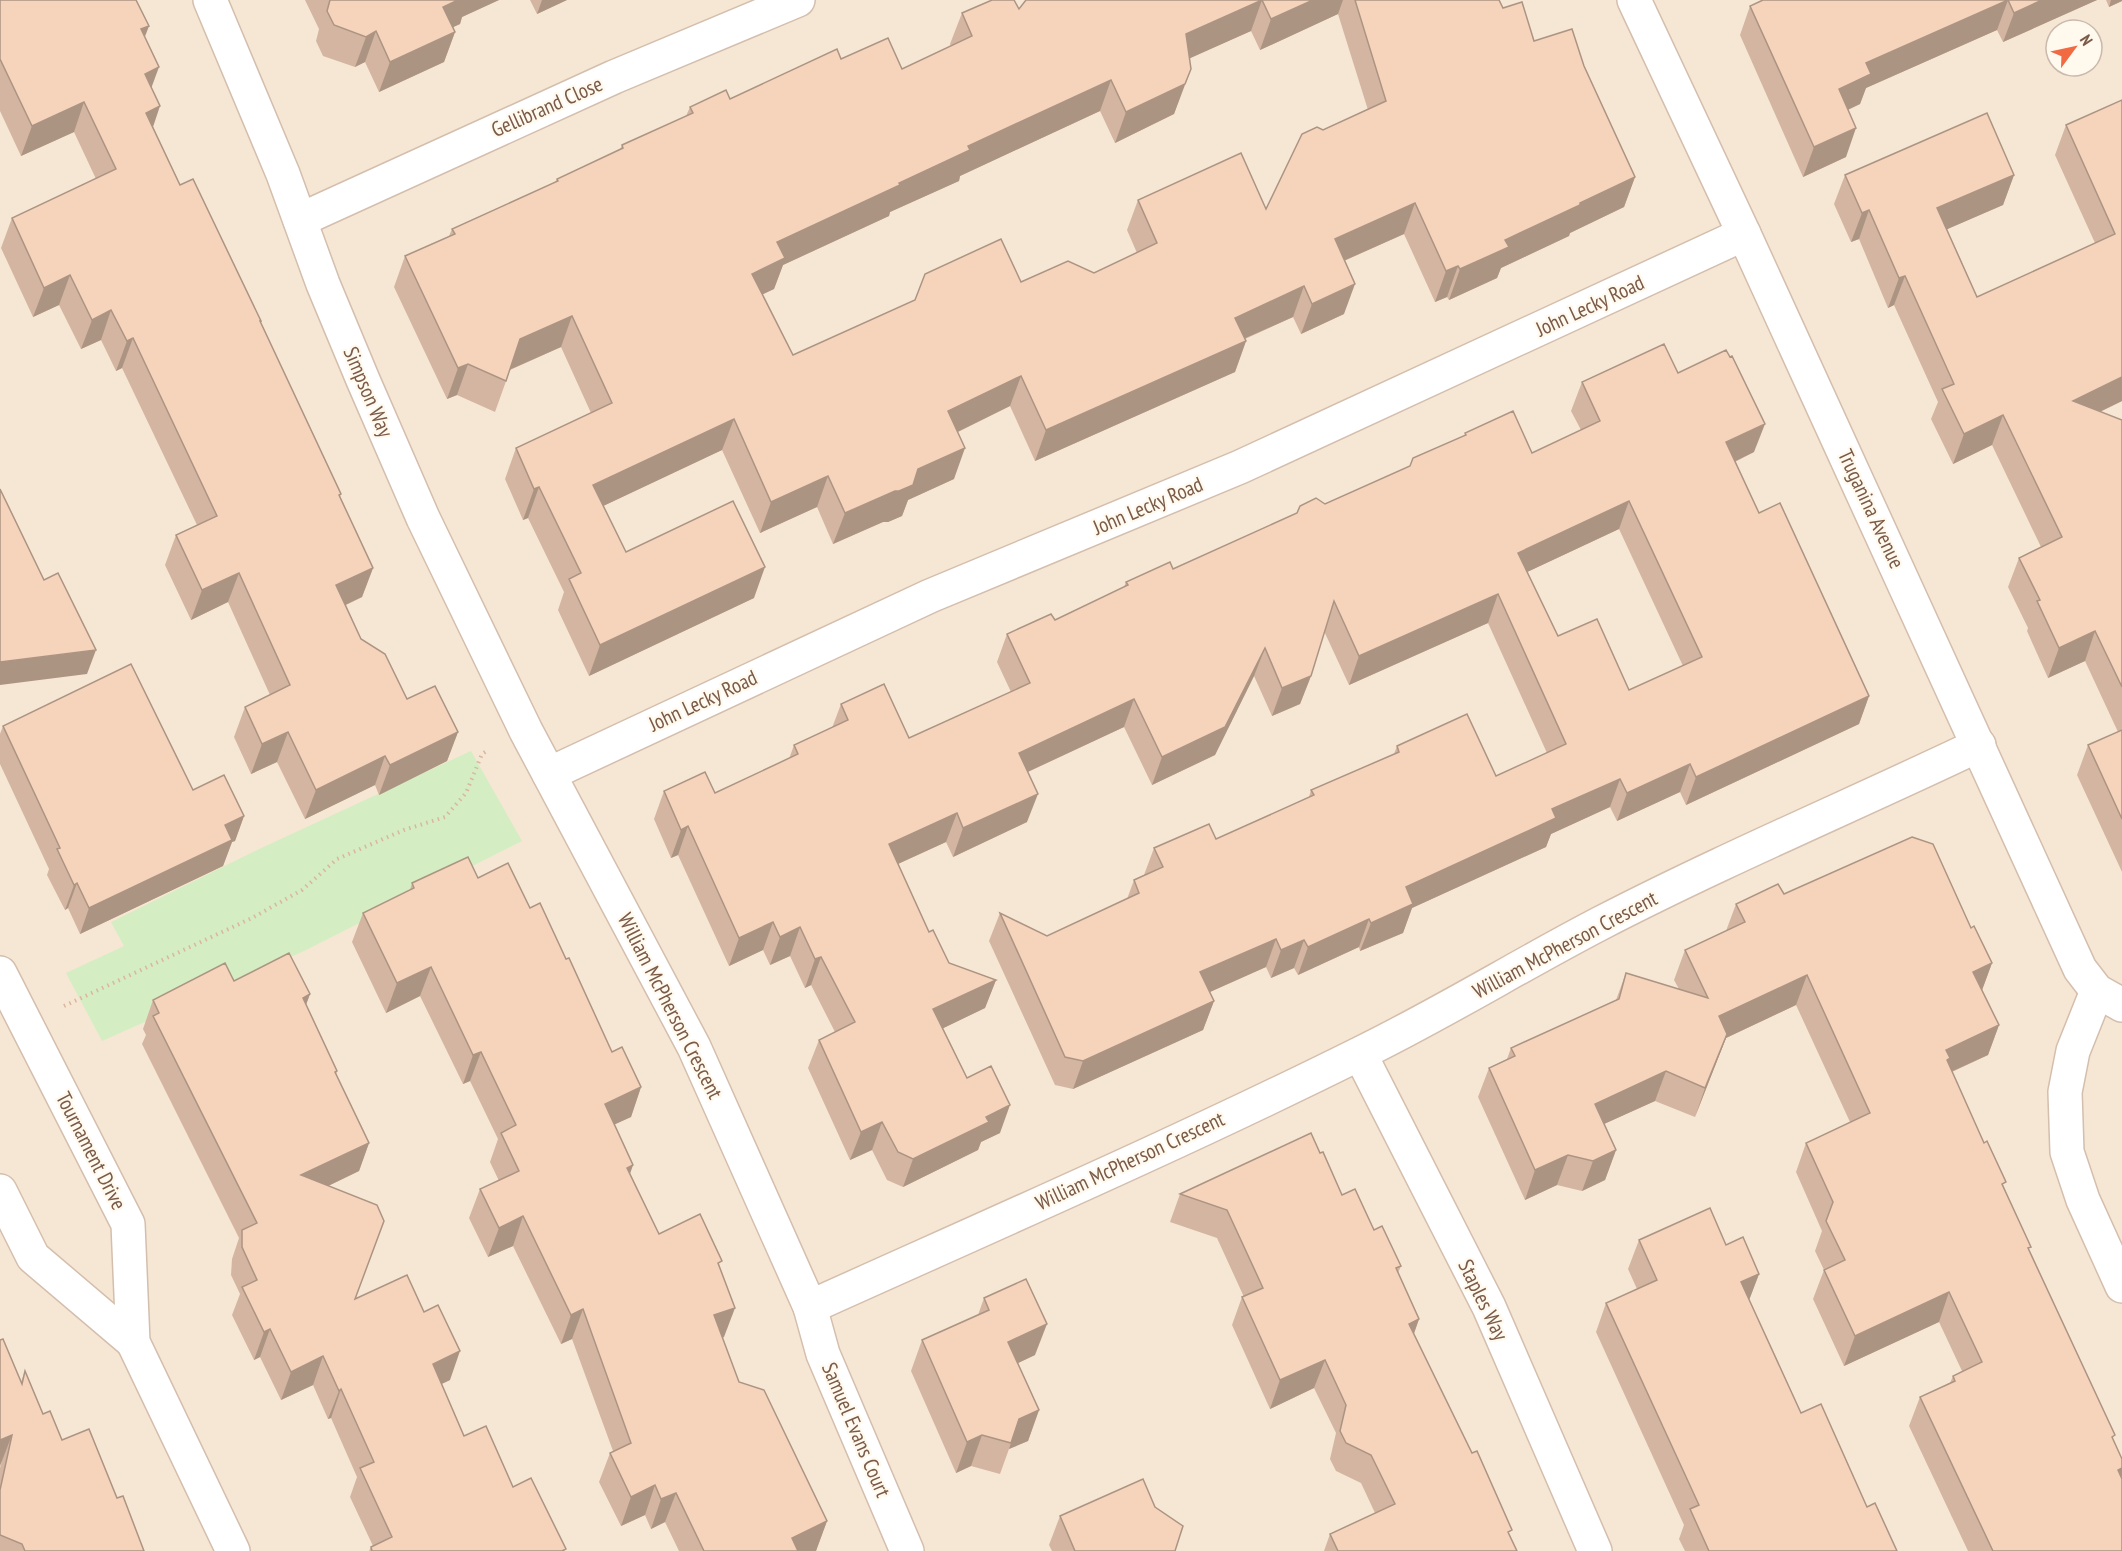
<svg xmlns="http://www.w3.org/2000/svg" width="2122" height="1551" font-family="'PT Sans Narrow',sans-serif">
	<style>
		.residential { fill: #f6e7d4; fill-rule: evenodd }
		.green { fill: #d4edc3 }
		.lines { fill: none; stroke-linecap: round; stroke-linejoin: round }
		.minor-casing { stroke: #d4bead; stroke-width: 36 }
		.path { stroke: #dbb69e; stroke-width: 4; stroke-dasharray: 1.5 4.5; stroke-linecap: butt }
		.minor { stroke: #fff; stroke-width: 33 }
		.wall { fill: #d4b5a1; fill-rule: evenodd }
		.shaded-wall { fill: #ac9483 }
		.building { fill: #f6d3bb; stroke: #ac9483; stroke-width: 1.5; fill-rule: evenodd }
		.labels { text-anchor: middle; stroke-width: 4.5; stroke-linejoin: round; paint-order: stroke }
		.street-label { font-size: 21px; fill: #7a5a48; stroke: #fff9ee }
	</style>
	<rect width="100%" height="100%" fill="#fef5e6"/>
	<!-- residential -->
	<path class="residential" d="M0,0H2122V1551H0ZM2056,30H2092V66H2056Z"/>
	<!-- green -->
	<path class="green" d="M471,751L522,841L304,951L102,1041L66,973L124,946L111,922L257,850Z"/>
	<g class="lines">
		<defs>
			<g id="minor">
				<path d="M210,0L283,174L323,284L363,380L423,518L526,731L694,1047L810,1307C994,1224 1180,1143 1361,1053C1443,1013 1520,965 1601,923C1725,859 1853,805 1979,745"/>
				<path d="M1634,0L1744,234L2080,969L2097,991L2122,1005"/>
				<path d="M300,220L614,77L798,0"/>
				<path d="M549,774L930,596L1240,467L1744,234"/>
				<path d="M0,973L128,1224L133,1342L233,1551"/>
				<path d="M2097,991L2073,1051L2065,1092L2067,1152L2083,1200L2122,1286"/>
				<path d="M1360,1054L1489,1307L1595,1551"/>
				<path d="M0,1191L33,1257L133,1342"/>
				<path d="M810,1307L823,1354L907,1551"/>
			</g>
		</defs>
		<!-- minor casing -->
		<use href="#minor" class="minor-casing"/>
		<!-- path -->
		<path class="path" d="M64,1006L252,918L302,890L337,859L404,830L445,817L466,793L482,754L488,750"/>
		<!-- minor -->
		<use href="#minor" class="minor"/>
	</g>
	<!-- wall -->
	<g class="wall">
		<path d="M0,0L145,37L151,87L153,127L180,185L260,323L341,494L340,497L373,568L362,597L346,605L361,639L407,699L458,732L447,761L379,795L375,785L305,819L277,762L251,774L234,737L245,707L270,695L228,602L191,620L165,565L176,535L197,525L122,368L116,371L101,340L81,349L59,305L33,317L1,248L12,218L96,179L74,132L21,156L0,111Z"/>
		<path d="M305,0H499L462,17L460,24L453,27L455,32L444,62L379,92L365,62L355,67L323,56L316,41L319,29Z"/>
		<path d="M530,0H567L537,14Z"/>
		<path d="M1026,0H1499L1503,8L1534,41L1584,66L1635,177L1624,207L1570,233L1569,236L1501,268L1497,278L1449,300L1447,297L1435,302L1404,234L1344,261V314L1301,334L1293,317L1245,339L1246,341L1235,372L1035,461L1010,406L958,432L954,479L908,500L902,516L888,522H883L833,544L817,507L760,533L722,450L603,506L626,552L754,598L589,676L558,610L564,592L528,518L523,520L505,479L516,448L591,413L561,347L510,370L495,412L457,395L447,399L394,287L405,256L449,236L452,229L555,182L557,179L620,150L622,145L686,116L690,107L730,99L841,59L902,69L951,46L950,44L962,13L1019,9ZM1338,14L1368,110L1323,130L1266,209L1138,200L1127,230L1137,253L1094,273L1021,282L793,355L762,294L774,289L783,265L889,216L890,212L959,181L960,176L1100,111L1115,143L1174,114L1179,100L1189,58L1251,31L1260,50Z"/>
		<path d="M1763,0H2097L2003,42L1997,30L1866,88L1860,104L1848,110L1846,157L1803,177L1740,35L1750,6Z"/>
		<path d="M2106,0H2122V1L2109,7Z"/>
		<path d="M2122,100V401L2100,412L2122,420V872L2077,775L2088,745L2118,732L2085,661L2048,678L2027,631L2028,628L2008,587L2019,558L2041,547L1992,445L1953,464L1931,419L1938,402L1894,305L1888,308L1859,239L1851,242L1834,204L1845,175H2014L2003,205L1947,229L1977,297L2095,243L2055,155L2066,125Z"/>
		<path d="M1678,373L1754,452L1735,462L1759,513L1869,696L1859,724L1686,805L1680,792L1617,821L1610,807L1551,834L1546,847L1412,908L1403,933L1360,951L1359,947L1298,975L1294,968L1271,978L1266,967L1209,992L1214,1001L1203,1030L1073,1089L1055,1085L989,941L1000,913L1047,936L1127,899L1134,880L1144,875L1154,848L1216,839L1309,797L1311,790L1394,754L1397,746L1496,776L1547,753L1488,623L1349,685L1324,631L1311,676L1300,704L1272,716L1254,676L1215,755L1152,785L1124,727L1028,772L1027,822L953,857L946,842L898,864L929,932L949,963L996,980L985,1008L943,1028L967,1078L1000,1133L981,1142L978,1150L903,1187L887,1180L872,1150L850,1160L808,1068L819,1040L835,1032L811,985L805,988L790,956L770,965L763,950L729,966L678,855L671,858L654,819L664,791L715,793L789,759L794,745L832,728L841,704L909,738L1011,692L997,662L1007,634L1055,620L1124,587L1126,582L1173,569L1325,504L1410,466L1464,436L1465,433L1532,453L1581,430L1571,411L1582,382ZM1619,529L1683,666L1629,690L1558,636L1527,572Z"/>
		<path d="M3,726L193,790L244,816L235,841L232,842L223,866L80,934L68,908L65,910L47,875L49,869L0,764V734Z"/>
		<path d="M478,878L530,908L566,959L612,1052L641,1087L631,1117L614,1124L633,1165L630,1173L659,1234L720,1267L724,1337L722,1338L739,1382L827,1521L816,1551H679L665,1522L651,1529L645,1515L621,1526L599,1482L610,1453L613,1451L572,1339L561,1344L513,1246L488,1257L469,1218L480,1189L499,1181L490,1162L498,1139L470,1081L463,1084L420,996L386,1013L352,942L363,913L410,890L412,883Z"/>
		<path d="M1784,894L1971,928L1992,963L1982,990L1999,1025L1988,1055L1952,1072L2004,1187L2029,1252L2113,1440L2121,1477L2122,1551H1968L1909,1426L1920,1397L1950,1383L1953,1376L1962,1371L1939,1322L1844,1366L1813,1299L1824,1270L1815,1251L1822,1231L1796,1172L1806,1143L1850,1122L1796,1005L1726,1038L1695,1117L1655,1101L1604,1124L1616,1150L1605,1180L1582,1191L1557,1185L1525,1200L1478,1097L1489,1068L1507,1059L1511,1048L1616,1000L1626,973L1679,989L1674,980L1685,950L1726,931L1736,904Z"/>
		<path d="M234,981L310,994L306,1005L337,1071L336,1075L369,1143L359,1171L328,1186L356,1299L450,1380L441,1384L464,1436L513,1487L565,1551H369L371,1547L373,1546L350,1497L357,1477L331,1418L328,1419L313,1385L281,1400L260,1357L254,1360L232,1315L240,1294L231,1275L232,1259L239,1238L142,1044L146,1035L143,1029L153,1000Z"/>
		<path d="M1320,1153L1342,1195L1374,1230L1401,1266L1398,1273L1419,1319L1414,1334L1517,1551H1324L1330,1534L1375,1513L1361,1483L1336,1471L1330,1459L1336,1433L1314,1388L1270,1409L1232,1325L1242,1297H1244L1217,1238L1170,1222L1180,1194Z"/>
		<path d="M1639,1240L1726,1245L1759,1274L1749,1300L1801,1413L1867,1507L1897,1551H1685L1679,1539L1684,1525L1596,1332L1606,1303L1637,1289L1628,1269Z"/>
		<path d="M984,1298L1035,1355L1018,1363L1039,1410L1028,1441L1009,1449L1000,1474L971,1466L956,1473L911,1371L922,1340L978,1315Z"/>
		<path d="M25,1371L43,1414L62,1440L117,1498L144,1551H0V1468L21,1382Z"/>
		<path d="M1060,1516L1175,1551H1052L1049,1545Z"/>
	</g>
	<!-- shaded-wall -->
	<g class="shaded-wall">
		<path d="M458,0H499L462,17L460,24L432,37L443,7Z"/>
		<path d="M542,0H567L537,14Z"/>
		<path d="M1262,0L1251,31L1175,65L1186,34Z"/>
		<path d="M1313,0H1343L1338,14L1260,50L1271,19Z"/>
		<path d="M2008,0L1997,30L1866,88L1860,104L1828,119L1839,89L1866,63Z"/>
		<path d="M2042,0H2097L2003,42L2014,13Z"/>
		<path d="M2111,0H2122V1L2109,7Z"/>
		<path d="M149,26L138,55L141,29Z"/>
		<path d="M376,31L365,62L355,67L366,37Z"/>
		<path d="M455,32L444,62L379,92L390,62Z"/>
		<path d="M159,67L148,97L145,74Z"/>
		<path d="M1191,69L1174,114L1115,143L1126,112Z"/>
		<path d="M1111,80L1100,111L960,176L959,181L890,212L889,216L783,265L774,289L741,305L752,274L777,242L899,183L968,146Z"/>
		<path d="M84,102L74,132L21,156L32,126Z"/>
		<path d="M160,106L150,136L146,113Z"/>
		<path d="M1856,128L1846,157L1803,177L1814,147Z"/>
		<path d="M2014,175L2003,205L1927,238L1937,208Z"/>
		<path d="M1635,177L1624,207L1570,233L1569,236L1501,268L1497,278L1449,300L1460,269L1505,240L1580,203Z"/>
		<path d="M1415,203L1404,234L1323,270L1335,239Z"/>
		<path d="M1869,210L1859,239L1851,242L1862,213Z"/>
		<path d="M1458,266L1447,297L1435,302L1446,271Z"/>
		<path d="M70,275L59,305L33,317L44,288Z"/>
		<path d="M1905,276L1894,305L1888,308L1899,278Z"/>
		<path d="M1355,284L1344,314L1301,334L1312,304Z"/>
		<path d="M1304,286L1293,317L1223,348L1235,318Z"/>
		<path d="M111,310L101,340L81,349L92,320Z"/>
		<path d="M572,316L561,347L509,370L520,339Z"/>
		<path d="M133,338L122,368L116,371L127,341Z"/>
		<path d="M1246,341L1235,372L1035,461L1046,430Z"/>
		<path d="M468,364L457,395L447,399L458,368Z"/>
		<path d="M1021,376L1010,406L937,442L948,411Z"/>
		<path d="M2122,377V401L2062,430L2073,401Z"/>
		<path d="M2003,415L1992,445L1953,464L1964,434Z"/>
		<path d="M734,419L722,450L582,516L593,485Z"/>
		<path d="M1765,424L1754,452L1715,471L1726,442Z"/>
		<path d="M965,448L954,479L908,500L902,516L888,522H883L833,544L845,513L918,469Z"/>
		<path d="M828,476L817,507L760,533L771,502Z"/>
		<path d="M539,487L528,518L523,520L534,489Z"/>
		<path d="M1629,501L1619,529L1508,581L1518,553Z"/>
		<path d="M765,567L754,598L589,676L600,645Z"/>
		<path d="M373,568L362,597L326,614L336,585Z"/>
		<path d="M239,573L228,602L191,620L202,590Z"/>
		<path d="M1498,594L1488,623L1349,685L1359,656Z"/>
		<path d="M2095,631L2085,661L2048,678L2059,648Z"/>
		<path d="M1265,648L1254,676L1215,755L1152,785L1162,757Z"/>
		<path d="M96,650L87,674L0,685V662Z"/>
		<path d="M1311,676L1300,704L1272,716L1282,688Z"/>
		<path d="M1869,696L1859,724L1686,805L1696,777Z"/>
		<path d="M1134,699L1124,727L1008,781L1019,753Z"/>
		<path d="M288,732L277,762L251,774L262,744Z"/>
		<path d="M458,732L447,761L379,795L390,765Z"/>
		<path d="M385,756L375,785L305,819L316,790Z"/>
		<path d="M1690,764L1680,792L1617,821L1627,793Z"/>
		<path d="M1620,779L1610,807L1551,834L1546,847L1412,908L1403,933L1360,951L1371,923L1406,887L1552,809Z"/>
		<path d="M1038,794L1027,822L953,857L963,828Z"/>
		<path d="M957,813L946,842L878,873L889,844Z"/>
		<path d="M244,816L235,841L232,842L223,866L80,934L89,908L225,825Z"/>
		<path d="M688,826L678,855L671,858L681,830Z"/>
		<path d="M77,883L68,908L65,910L74,885Z"/>
		<path d="M1369,919L1359,947L1298,975L1308,947Z"/>
		<path d="M773,922L763,950L729,966L739,938Z"/>
		<path d="M800,927L790,956L770,965L780,937Z"/>
		<path d="M1276,939L1266,967L1190,1001L1200,972Z"/>
		<path d="M1304,940L1294,968L1271,978L1281,950Z"/>
		<path d="M821,957L811,985L805,988L815,959Z"/>
		<path d="M1992,963L1981,993L1973,972Z"/>
		<path d="M431,967L420,996L386,1013L397,983Z"/>
		<path d="M1807,975L1796,1005L1726,1038L1695,1117L1705,1088L1719,1016Z"/>
		<path d="M996,980L985,1008L923,1038L933,1009Z"/>
		<path d="M310,994L299,1023L303,998Z"/>
		<path d="M1214,1001L1203,1030L1073,1089L1083,1061Z"/>
		<path d="M1999,1025L1988,1055L1944,1075L1946,1050Z"/>
		<path d="M481,1052L470,1081L463,1084L473,1055Z"/>
		<path d="M1666,1071L1655,1101L1584,1133L1595,1104Z"/>
		<path d="M641,1087L631,1117L594,1134L605,1104Z"/>
		<path d="M1010,1105L1000,1133L981,1142L978,1150L903,1187L913,1159L986,1117Z"/>
		<path d="M882,1122L872,1150L850,1160L861,1132Z"/>
		<path d="M369,1143L359,1171L291,1204L301,1175Z"/>
		<path d="M1616,1150L1605,1180L1582,1191L1593,1161Z"/>
		<path d="M1568,1155L1557,1185L1525,1200L1535,1170Z"/>
		<path d="M633,1165L623,1194L627,1168Z"/>
		<path d="M523,1216L513,1246L488,1257L499,1228Z"/>
		<path d="M1759,1274L1748,1303L1741,1282Z"/>
		<path d="M1949,1292L1939,1322L1844,1366L1855,1336Z"/>
		<path d="M735,1308L724,1337L703,1345L714,1315Z"/>
		<path d="M583,1309L572,1339L561,1344L571,1315Z"/>
		<path d="M1419,1319L1409,1347V1324Z"/>
		<path d="M1047,1324L1035,1355L997,1373L1008,1342Z"/>
		<path d="M270,1329L260,1357L254,1360L264,1332Z"/>
		<path d="M460,1351L450,1380L423,1393L433,1364Z"/>
		<path d="M323,1356L313,1385L281,1400L291,1372Z"/>
		<path d="M1325,1360L1314,1388L1270,1409L1280,1380Z"/>
		<path d="M341,1389L331,1418L328,1419L339,1391Z"/>
		<path d="M1039,1410L1028,1441L1009,1449L1019,1419Z"/>
		<path d="M12,1435L0,1466V1440Z"/>
		<path d="M982,1435L971,1466L956,1473L967,1442Z"/>
		<path d="M2122,1468V1476L2115,1496L2118,1470Z"/>
		<path d="M655,1485L645,1515L621,1526L631,1497Z"/>
		<path d="M676,1493L665,1522L651,1529L661,1499Z"/>
		<path d="M827,1521L816,1551H787L792,1538Z"/>
	</g>
	<!-- building -->
	<g class="building">
		<path d="M0,0H136L149,26L141,29L159,67L145,74L160,106L146,113L180,185L193,179L261,321H260L341,494L339,495L373,568L336,585L361,639L385,654L407,699L435,686L458,732L390,765L385,756L316,790L288,732L262,744L245,707L290,685L239,573L202,590L176,535L217,516L133,338L127,341L111,310L92,320L70,275L44,288L12,218L116,169L84,102L32,126L0,59Z"/>
		<path d="M330,0H458L443,7L455,32L390,62L376,31L366,37L334,25L327,11Z"/>
		<path d="M992,0H1014L1019,9L1026,0H1262L1186,34L1191,69L1185,84L1126,112L1111,80L968,146L970,150L899,183L900,185L777,242L785,258L752,274L793,355L915,300L925,274L1001,239L1021,282L1068,261L1094,273L1157,243L1138,200L1241,153L1266,209L1302,134L1317,127L1323,130L1386,101L1355,0H1499L1503,8L1522,2L1534,41L1572,29L1584,66L1635,177L1580,203V205L1505,240L1509,247L1460,269L1458,266L1446,271L1415,203L1335,239L1355,284L1312,304L1304,286L1235,318L1246,341L1046,430L1021,376L948,411L965,448L918,469L913,485L899,491H895L845,513L828,476L771,502L734,419L593,485L626,552L733,501L765,567L600,645L569,579L581,573L539,487L534,489L516,448L612,403L572,316L520,339L506,381L468,364L458,368L405,256L455,234L452,229L558,181L557,179L623,148L622,145L693,113L690,107L726,90L730,99L837,49L841,59L888,38L902,69L972,36L962,13Z"/>
		<path d="M1262,0H1313L1271,19Z"/>
		<path d="M1763,0H2042L2014,13L2008,0L1866,63L1871,74L1839,89L1856,128L1814,147L1750,6Z"/>
		<path d="M2122,100V377L2073,401L2122,420V687L2095,631L2059,648L2037,601L2040,600L2019,558L2062,537L2003,415L1964,434L1942,389L1954,384L1905,276L1899,278L1869,210L1862,213L1845,175L1987,113L2014,175L1937,208L1977,297L2115,234L2066,125Z"/>
		<path d="M1664,344L1678,373L1726,350L1730,357L1732,356L1765,424L1726,442L1759,513L1780,503L1869,696L1696,777L1690,764L1627,793L1620,779L1552,809L1556,818L1406,887L1413,904L1371,923L1369,919L1308,947L1304,940L1281,950L1276,939L1200,972L1214,1001L1083,1061L1065,1057L1000,913L1047,936L1139,893L1134,880L1163,867L1154,848L1209,824L1216,839L1314,795L1311,790L1399,752L1397,746L1467,714L1496,776L1566,744L1498,594L1359,656L1334,601L1311,676L1282,688L1265,648L1225,727L1162,757L1134,699L1019,753L1038,794L963,828L957,813L889,844L929,932L933,930L949,963L996,980L933,1009L967,1078L991,1066L1010,1105L986,1117L989,1122L913,1159L898,1152L882,1122L861,1132L819,1040L855,1022L821,957L815,959L800,927L780,937L773,922L739,938L688,826L681,830L664,791L705,772L715,793L798,754L794,745L848,720L841,704L884,684L909,738L1030,683L1007,634L1051,614L1055,620L1128,585L1126,582L1170,562L1173,569L1297,513L1300,506L1316,498L1325,504L1410,466L1413,458L1466,435L1465,433L1513,411L1532,453L1600,421L1582,382ZM1629,501L1702,657L1629,690L1597,619L1558,636L1518,553Z"/>
		<path d="M0,489L44,580L58,573L96,650L0,662Z"/>
		<path d="M131,664L193,790L224,775L244,816L225,825L232,840L89,908L77,883L74,885L57,849L60,848L3,726Z"/>
		<path d="M2122,730V819L2088,745Z"/>
		<path d="M1912,837L1933,844L1971,928L1974,926L1992,963L1973,972L1999,1025L1946,1050L1950,1058L1947,1060L1984,1143L1987,1141L2006,1182L2002,1184L2031,1247L2028,1248L2115,1435L2112,1437L2122,1459V1468L2118,1470L2122,1479V1551H1993L1920,1397L1955,1381L1953,1376L1982,1362L1949,1292L1855,1336L1824,1270L1845,1260L1826,1221L1833,1202L1806,1143L1870,1113L1807,975L1719,1016L1727,1034L1705,1088L1666,1071L1595,1104L1616,1150L1593,1161L1568,1155L1535,1170L1489,1068L1515,1056L1511,1048L1619,999L1626,973L1708,998L1685,950L1745,922L1736,904L1778,884L1784,894Z"/>
		<path d="M468,857L478,878L508,863L530,908L540,903L566,959L569,958L612,1052L622,1047L641,1087L605,1104L633,1165L627,1168L659,1234L700,1214L722,1261L718,1263L735,1308L714,1315L739,1382L764,1390L827,1521L792,1538L798,1551H704L676,1493L661,1499L655,1485L631,1497L610,1453L631,1443L583,1309L571,1315L523,1216L499,1228L480,1189L519,1171L501,1133L516,1125L481,1052L473,1055L431,967L397,983L363,913L414,888L412,883Z"/>
		<path d="M289,953L310,994L303,998L337,1071L335,1072L369,1143L301,1175L377,1205L384,1221L355,1299L407,1275L424,1312L438,1305L460,1351L433,1364L464,1436L486,1426L513,1487L531,1478L566,1549L562,1551H372L371,1547L392,1537L360,1468L374,1462L341,1389L339,1391L323,1356L291,1372L270,1329L264,1332L242,1287L257,1280L242,1247V1230L257,1223L153,1016L159,1013L153,1000L225,963L234,981Z"/>
		<path d="M1311,1133L1320,1153L1323,1152L1342,1195L1355,1189L1374,1230L1382,1226L1401,1266L1396,1268L1419,1319L1409,1324L1472,1453L1477,1451L1512,1530L1508,1532L1517,1551H1338L1330,1534L1395,1504L1371,1455L1346,1443L1340,1431L1346,1405L1325,1360L1280,1380L1242,1297L1263,1288L1227,1210L1180,1194Z"/>
		<path d="M1710,1208L1726,1245L1743,1237L1759,1274L1741,1282L1801,1413L1821,1404L1867,1507L1875,1503L1897,1551H1709L1690,1509L1699,1505L1606,1303L1657,1280L1639,1240Z"/>
		<path d="M1026,1279L1047,1324L1008,1342L1039,1410L1019,1419L1011,1443L982,1435L967,1442L922,1340L989,1310L984,1298Z"/>
		<path d="M3,1339L22,1384L25,1371L43,1414L50,1411L62,1440L89,1429L117,1498L123,1496L144,1551H25L22,1544L0,1535V1490L12,1435L0,1440V1340Z"/>
		<path d="M1143,1479L1155,1507L1183,1526L1175,1551H1075L1060,1516Z"/>
	</g>
	<g class="labels">
		<!-- street labels -->
		<g class="street-label">
			<text transform="translate(547 107) rotate(-24)" y="7">Gellibrand Close</text>
			<text transform="translate(1590 306) rotate(-25)" y="7">John Lecky Road</text>
			<text transform="translate(368 392) rotate(67)" y="7">Simpson Way</text>
			<text transform="translate(1148 506) rotate(-23)" y="7">John Lecky Road</text>
			<text transform="translate(1871 509) rotate(65)" y="7">Truganina Avenue</text>
			<text transform="translate(703 701) rotate(-25)" y="7">John Lecky Road</text>
			<text transform="translate(1565 945) rotate(-28)" y="7">William McPherson Crescent</text>
			<text transform="translate(670 1006) rotate(63)" y="7">William McPherson Crescent</text>
			<text transform="translate(91 1151) rotate(63)" y="7">Tournament Drive</text>
			<text transform="translate(1130 1161) rotate(-25)" y="7">William McPherson Crescent</text>
			<text transform="translate(1483 1300) rotate(64)" y="7">Staples Way</text>
			<text transform="translate(856 1430) rotate(67)" y="7">Samuel Evans Court</text>
		</g>
	</g>
	<!-- north arrow -->
	<g transform="translate(2074 48) rotate(57)"><circle r="28" fill="#fff9ee" stroke="#cab9ac" stroke-width="1.5"/>
	<path d="M0-4.5L10 22L0 15L-10 22Z" fill="#f16a42"/>
	<text y="-9" font-size="16" font-weight="bold" text-anchor="middle" fill="#7a5a48">N</text>
	</g>
</svg>
